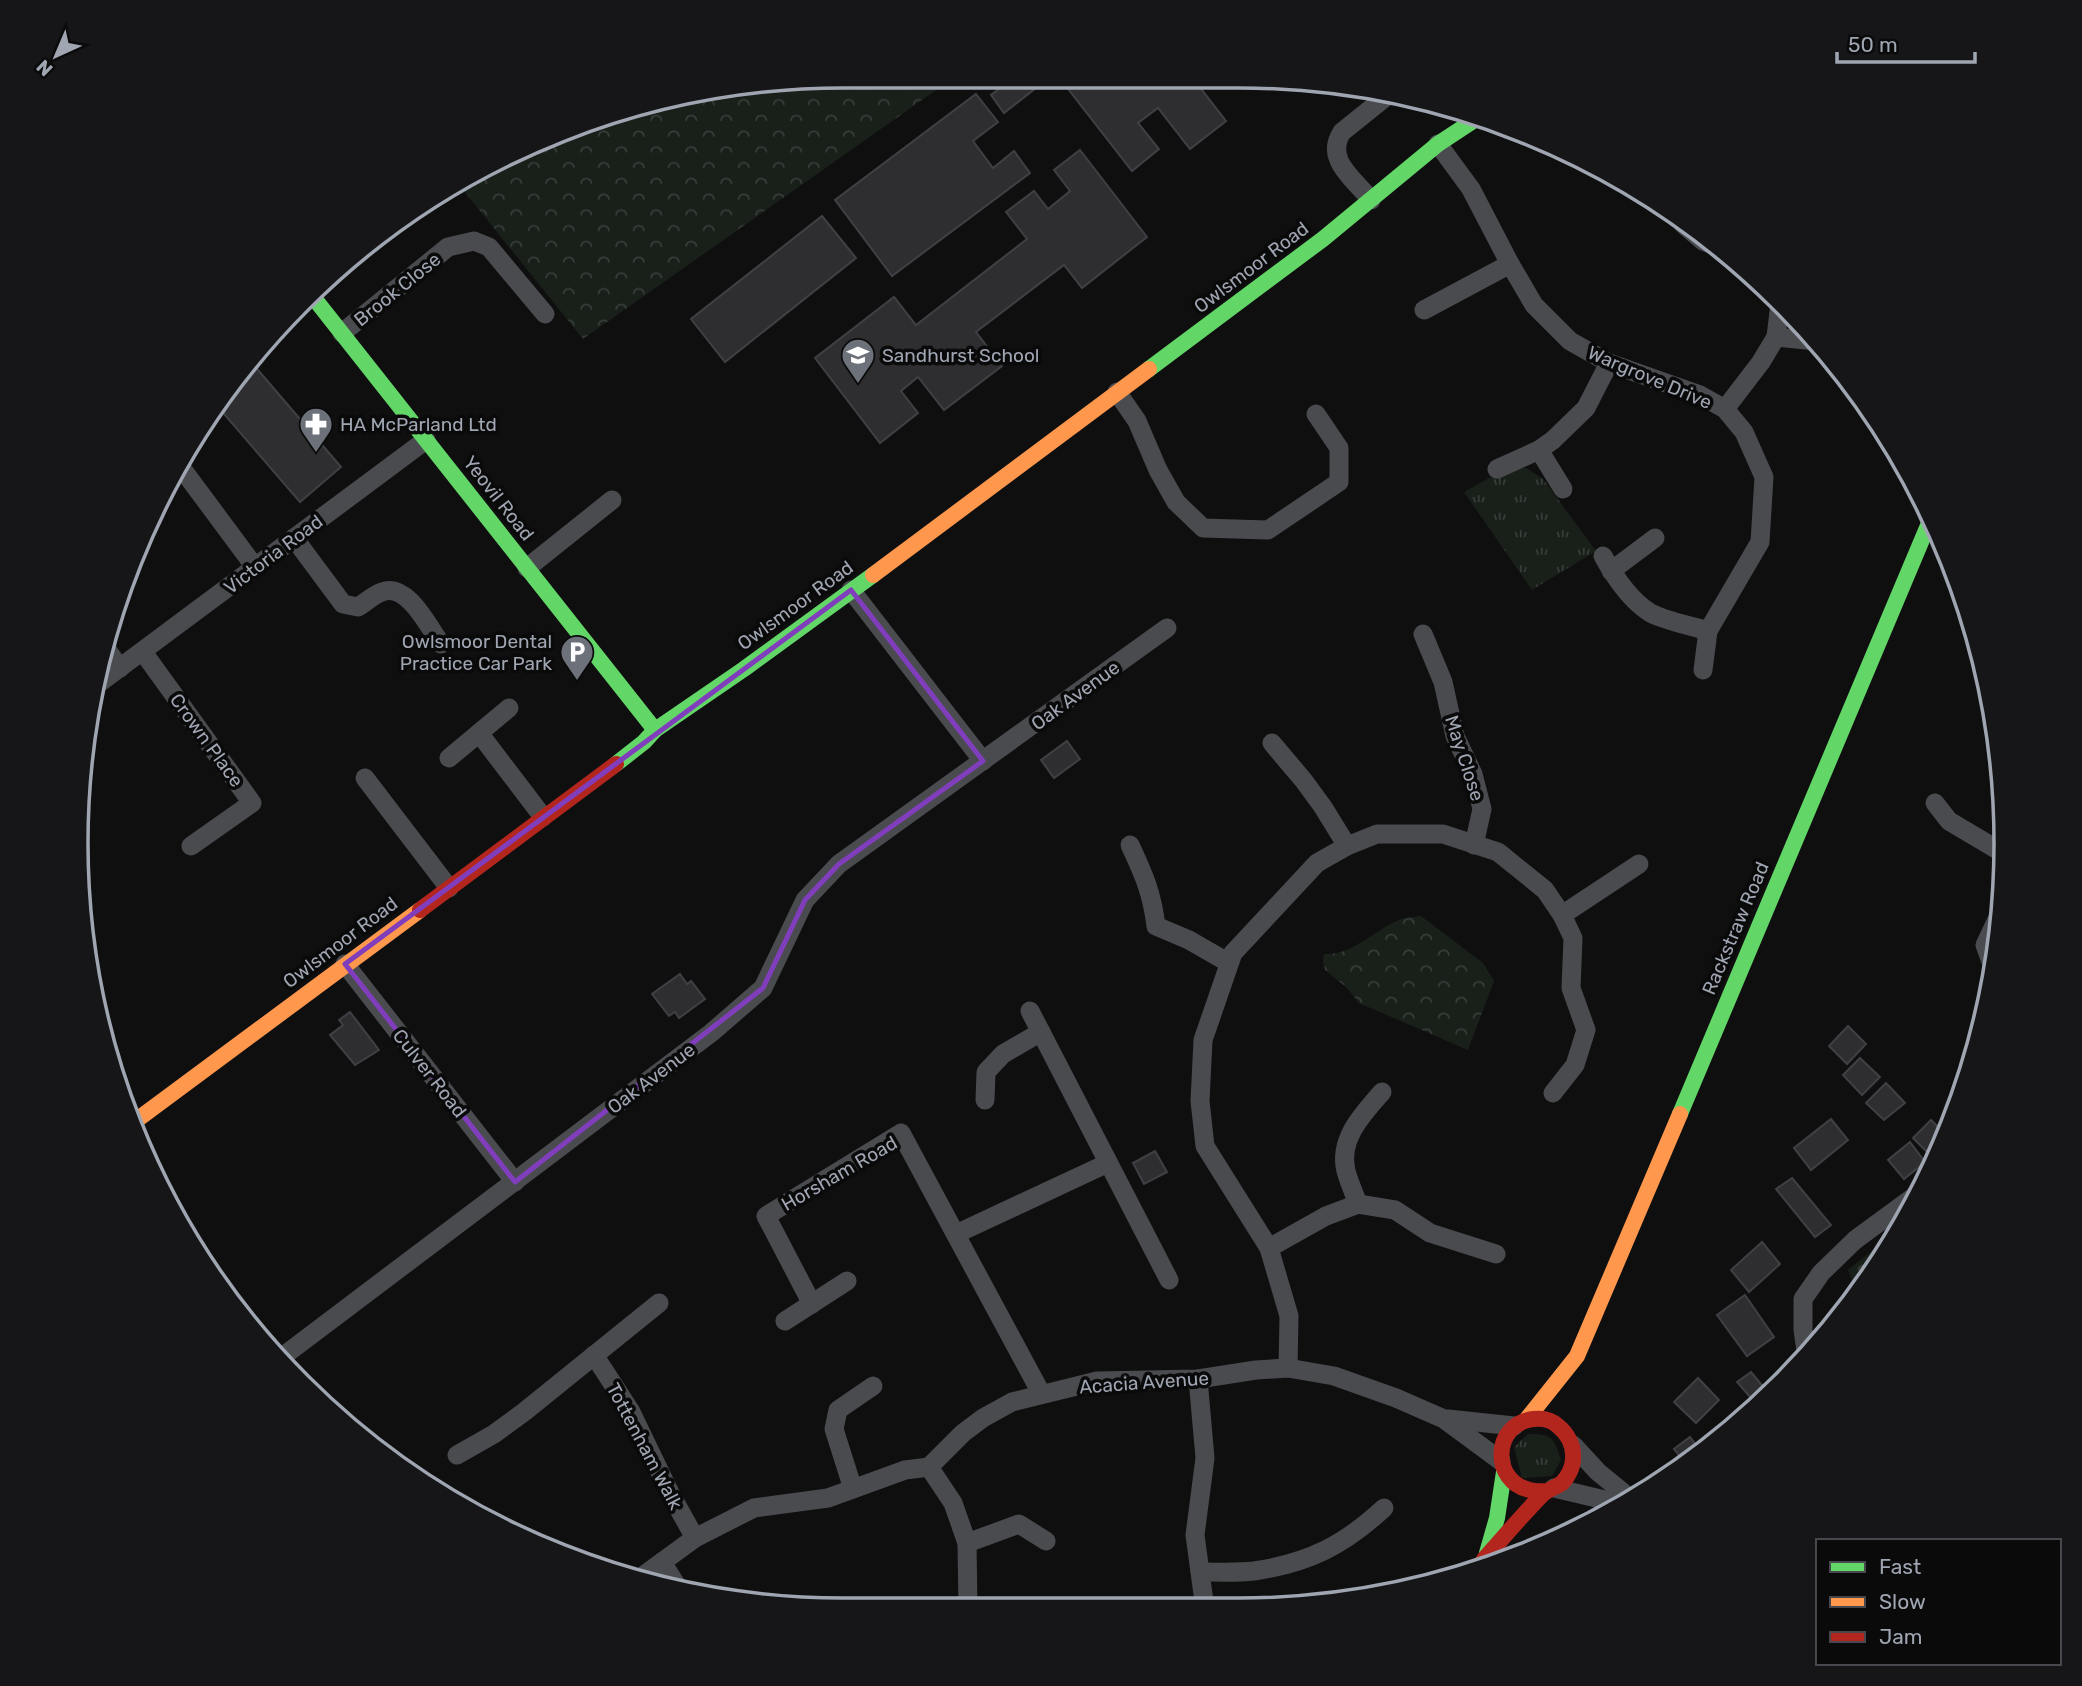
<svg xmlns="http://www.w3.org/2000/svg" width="2082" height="1686" font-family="Rubik,sans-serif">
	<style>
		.grass { fill: url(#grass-tufts) }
		.park { fill: url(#park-crowns) }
		.building { fill: #2e2e30; stroke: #3e4044; stroke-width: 2 }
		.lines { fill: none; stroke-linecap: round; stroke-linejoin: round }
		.street { stroke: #4a4b4f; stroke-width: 19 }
		.fast { stroke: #63d668; stroke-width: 16 }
		.slow { stroke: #ff974d; stroke-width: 16 }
		.jam { stroke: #b3261e; stroke-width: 16 }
		.marked { fill: none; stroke: #803ebd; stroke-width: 5; stroke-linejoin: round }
		.labels { text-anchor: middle; stroke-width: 7; stroke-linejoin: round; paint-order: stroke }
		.street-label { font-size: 19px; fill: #9fa6b2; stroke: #0a0a0b }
		.poi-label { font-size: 19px; fill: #9fa6b2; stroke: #0a0a0b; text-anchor: start }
		.rim { fill: none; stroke: #9fa6b2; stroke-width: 3.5 }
	</style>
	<defs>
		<pattern id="grass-tufts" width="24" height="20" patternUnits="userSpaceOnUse" patternTransform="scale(1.75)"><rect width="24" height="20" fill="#19201a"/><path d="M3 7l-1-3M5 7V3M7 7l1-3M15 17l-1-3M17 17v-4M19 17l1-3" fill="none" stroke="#373d39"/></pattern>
		<pattern id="park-crowns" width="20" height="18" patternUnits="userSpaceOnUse" patternTransform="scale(1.75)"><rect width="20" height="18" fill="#19201a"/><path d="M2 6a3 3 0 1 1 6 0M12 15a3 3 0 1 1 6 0" fill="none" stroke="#373d39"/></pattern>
	</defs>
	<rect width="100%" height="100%" fill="#0f0f10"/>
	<!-- grass -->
	<g class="grass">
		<path d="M1509,467L1526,468L1543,479L1596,551L1532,590L1464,492Z"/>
		<path d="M1528,1434C1553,1434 1554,1438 1561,1460L1552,1476L1522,1478L1514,1447Z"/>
	</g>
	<!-- park -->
	<g class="park">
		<path d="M843,75L956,76L583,339L456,181L645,101Z"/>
		<path d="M1421,916L1483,963L1494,981L1468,1050L1359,1003L1346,987L1325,970L1323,961L1324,954C1352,956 1374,930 1399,920C1406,917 1414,917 1421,916Z"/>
		<path d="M1904,1226V1227L1857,1293L1848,1270Z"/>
	</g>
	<!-- building -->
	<g class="building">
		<path d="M1016,76L1050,77L1004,113L991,95Z"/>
		<path d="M1058,76L1192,77L1226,121L1190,149L1158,108L1138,123L1159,149L1132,171Z"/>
		<path d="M976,94L998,122L973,141L993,168L1014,151L1030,173L892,276L835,200Z"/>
		<path d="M1080,150L1147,237L1082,288L1064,265L976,332L1002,366L944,410L918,377L901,391L918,413L880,443L815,358L894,297L916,325L1027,239L1006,212L1034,191L1048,209L1070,191L1054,170Z"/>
		<path d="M822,216L856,258L725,362L691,319Z"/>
		<path d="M252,363L341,467L300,502L218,407Z"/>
		<path d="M1067,741L1080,759L1054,778L1041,760Z"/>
		<path d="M680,974L687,984L691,981L705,999L679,1018L675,1012L669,1016L652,994Z"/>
		<path d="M350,1012L379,1050L355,1065L330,1035L343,1025L339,1020Z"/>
		<path d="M1848,1026L1866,1044L1847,1064L1829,1046Z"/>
		<path d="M1860,1058L1880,1077L1862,1095L1843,1075Z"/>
		<path d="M1886,1083L1905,1103L1884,1120L1866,1103Z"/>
		<path d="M1831,1119L1848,1140L1811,1170L1794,1148Z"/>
		<path d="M1931,1120L1946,1135L1937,1154L1933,1158L1913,1138Z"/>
		<path d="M1910,1142L1925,1162L1904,1179L1888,1160Z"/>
		<path d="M1155,1151L1167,1172L1144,1184L1133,1163Z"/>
		<path d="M1792,1178L1831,1225L1815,1237L1776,1189Z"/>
		<path d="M1762,1242L1780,1264L1749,1292L1731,1270Z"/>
		<path d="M1745,1295L1774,1337L1747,1356L1717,1315Z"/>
		<path d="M1851,1299V1300L1829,1331V1317Z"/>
		<path d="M1751,1372L1769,1394L1757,1405L1737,1382Z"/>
		<path d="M1698,1378L1719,1400L1696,1423L1674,1402Z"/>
		<path d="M1690,1437L1703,1454L1686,1464L1674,1449Z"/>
	</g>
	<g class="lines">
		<!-- street -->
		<g class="street">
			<path d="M1438,144L1471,189L1510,264L1534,305L1570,341L1609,363L1700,395L1725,409L1744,432L1764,477L1760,542L1708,631L1703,670"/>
			<path d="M1371,200C1354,179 1324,159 1342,132L1388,95L1390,90"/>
			<path d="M1682,220L1683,224L1703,241L1719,247"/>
			<path d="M1424,310L1510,264"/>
			<path d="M342,333L448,247L474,241L489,247L545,314"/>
			<path d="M1776,337L1816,341"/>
			<path d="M1117,392L1137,421L1158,470L1176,502L1203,528L1268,530L1339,482V448L1316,414"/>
			<path d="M1725,409L1761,362L1776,337L1780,303"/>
			<path d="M1539,450L1563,489"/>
			<path d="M177,462L255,567"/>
			<path d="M1497,469L1539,450L1553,440L1586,408L1609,363"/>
			<path d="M294,538L343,604L358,607C365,603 373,595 382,592C407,582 428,626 441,644"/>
			<path d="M1603,556C1614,576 1629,599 1649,612C1661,620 1692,626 1708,631"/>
			<path d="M527,568L612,500"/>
			<path d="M1611,571L1655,538"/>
			<path d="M851,590L983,761"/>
			<path d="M1423,634L1443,682L1455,736L1473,774L1482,809L1474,845"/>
			<path d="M102,643L120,668"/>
			<path d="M143,652L252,803L191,846"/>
			<path d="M98,684L426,440"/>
			<path d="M479,733L543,817"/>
			<path d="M1272,743L1304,781L1323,807L1347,846"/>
			<path d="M449,758L509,708"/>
			<path d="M365,778L449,888"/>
			<path d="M1935,803L1949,821L2003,853"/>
			<path d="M1130,845C1144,875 1152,893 1156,926L1189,940L1229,963"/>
			<path d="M1562,915L1639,864"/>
			<path d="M345,964L515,1182"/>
			<path d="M1994,970L1985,945L2001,911"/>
			<path d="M1030,1011L1169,1280"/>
			<path d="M985,1100L986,1072L1003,1054L1041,1032"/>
			<path d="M1358,1204C1354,1193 1349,1182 1346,1171C1338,1139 1363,1114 1382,1092"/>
			<path d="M956,1234L1108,1163"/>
			<path d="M1269,1248L1326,1216L1358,1204L1395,1210L1430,1233L1496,1254"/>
			<path d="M812,1304L766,1216L901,1133L1041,1393"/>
			<path d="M785,1321L847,1281"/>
			<path d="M594,1355L631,1412L671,1495L695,1538"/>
			<path d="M1807,1358L1803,1330V1299L1821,1273L1855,1240L1919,1193"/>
			<path d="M278,1360L711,1033L763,988L805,900L839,864L1167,628"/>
			<path d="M1288,1368L1289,1316L1269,1248L1205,1146L1200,1101L1203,1040L1233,953L1317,863L1347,846L1377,834H1443L1498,852L1545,890L1562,915L1573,938L1571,988L1586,1030L1575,1065L1553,1093"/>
			<path d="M1198,1379L1205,1458L1195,1535L1205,1609"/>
			<path d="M1448,1419L1514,1426"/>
			<path d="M1573,1445L1598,1472L1631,1499"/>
			<path d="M457,1455L494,1434L524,1412L659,1303"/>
			<path d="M929,1467L953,1503L967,1543L968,1609"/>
			<path d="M1554,1488L1622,1504"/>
			<path d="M853,1489L834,1429L838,1410L873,1386"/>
			<path d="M967,1543L1019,1524L1046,1541"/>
			<path d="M662,1562L680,1591"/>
			<path d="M1200,1572C1218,1572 1237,1573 1254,1571C1309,1563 1344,1545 1384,1508"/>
			<path d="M636,1581L695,1538L754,1508L828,1498L905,1470L929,1467L963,1433L983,1418L1012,1402L1097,1381L1198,1379L1256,1370L1288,1368L1334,1376L1396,1398L1444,1419L1501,1461"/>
		</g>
		<!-- fast -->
		<g class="fast">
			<path d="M310,293L655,730"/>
			<path d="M1149,369L1323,239L1438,144L1479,117"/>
			<path d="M616,764L644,742L655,730L744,669L873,575"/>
			<path d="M1680,1114L1932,516"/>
			<path d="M1487,1553L1497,1518L1504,1472"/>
		</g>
		<!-- slow -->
		<g class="slow">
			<path d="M873,575L1149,369"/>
			<path d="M134,1122L420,910"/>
			<path d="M1526,1420L1577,1356L1680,1114"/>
		</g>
		<!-- jam -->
		<g class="jam">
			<path d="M420,910L616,764"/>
			<path d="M1478,1569L1485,1558C1504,1537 1523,1514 1543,1494C1549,1489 1556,1487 1562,1483C1568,1477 1573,1467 1573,1459C1574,1446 1568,1434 1558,1426C1551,1419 1542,1418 1533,1419C1492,1424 1491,1482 1530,1490C1535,1492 1541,1491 1546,1491"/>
		</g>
	</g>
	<!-- marked area -->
	<path class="marked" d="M851,590L983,761L839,864L805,900L763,988L515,1182L345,964Z"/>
	<!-- icons -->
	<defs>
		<symbol id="school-pin" viewBox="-11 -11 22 30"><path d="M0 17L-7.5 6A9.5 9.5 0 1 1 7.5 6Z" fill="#6d7179" stroke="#0a0a0b"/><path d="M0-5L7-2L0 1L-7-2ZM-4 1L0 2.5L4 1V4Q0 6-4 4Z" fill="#fff"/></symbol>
		<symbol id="pharmacy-pin" viewBox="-11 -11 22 30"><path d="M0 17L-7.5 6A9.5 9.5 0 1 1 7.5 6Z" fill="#6d7179" stroke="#0a0a0b"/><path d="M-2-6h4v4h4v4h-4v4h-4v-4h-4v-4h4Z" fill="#fff"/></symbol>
		<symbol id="parking-pin" viewBox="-11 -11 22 30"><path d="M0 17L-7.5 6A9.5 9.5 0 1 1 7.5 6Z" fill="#6d7179" stroke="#0a0a0b"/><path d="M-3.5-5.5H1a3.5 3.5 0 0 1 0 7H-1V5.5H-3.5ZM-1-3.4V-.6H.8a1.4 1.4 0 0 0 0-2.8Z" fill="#fff"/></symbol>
	</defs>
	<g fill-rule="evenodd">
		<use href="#school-pin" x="839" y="336" width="38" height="52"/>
		<use href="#pharmacy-pin" x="297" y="405" width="38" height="52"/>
		<use href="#parking-pin" x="558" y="633" width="38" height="52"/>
	</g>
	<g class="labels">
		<!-- street labels -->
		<g class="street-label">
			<text transform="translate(1251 267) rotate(-37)" y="7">Owlsmoor Road</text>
			<text transform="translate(397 289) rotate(-39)" y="7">Brook Close</text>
			<text transform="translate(1650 377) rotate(23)" y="7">Wargrove Drive</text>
			<text transform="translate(499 498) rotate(52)" y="7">Yeovil Road</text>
			<text transform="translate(273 554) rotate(-37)" y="7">Victoria Road</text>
			<text transform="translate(795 605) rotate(-36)" y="7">Owlsmoor Road</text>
			<text transform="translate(1075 695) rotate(-36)" y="7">Oak Avenue</text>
			<text transform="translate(207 740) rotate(54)" y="7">Crown Place</text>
			<text transform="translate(1465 758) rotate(72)" y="7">May Close</text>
			<text transform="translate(1735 928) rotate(-67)" y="7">Rackstraw Road</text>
			<text transform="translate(340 942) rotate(-37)" y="7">Owlsmoor Road</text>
			<text transform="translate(430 1073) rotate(52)" y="7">Culver Road</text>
			<text transform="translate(651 1078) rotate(-37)" y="7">Oak Avenue</text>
			<text transform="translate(839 1173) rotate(-30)" y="7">Horsham Road</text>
			<text transform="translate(1144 1382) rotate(-4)" y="7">Acacia Avenue</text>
			<text transform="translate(645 1446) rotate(62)" y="7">Tottenham Walk</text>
		</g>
		<!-- poi labels -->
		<g class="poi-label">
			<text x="882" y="362">Sandhurst School</text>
			<text x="340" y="431">HA McParland Ltd</text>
			<text x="552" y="648" text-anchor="end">Owlsmoor Dental<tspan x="552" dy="22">Practice Car Park</tspan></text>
		</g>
	</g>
	<!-- crop -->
	<path d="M0 0H2082V1686H0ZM843 88H1239A755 755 0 0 1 1994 843V843A755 755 0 0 1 1239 1598H843A755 755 0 0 1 88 843V843A755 755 0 0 1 843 88Z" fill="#161618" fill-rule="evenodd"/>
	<path class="rim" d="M843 88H1239A755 755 0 0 1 1994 843V843A755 755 0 0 1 1239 1598H843A755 755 0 0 1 88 843V843A755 755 0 0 1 843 88Z"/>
	<!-- legend -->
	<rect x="1816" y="1539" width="245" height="126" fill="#0a0a0b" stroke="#46484e" stroke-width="2"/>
	<rect x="1830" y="1562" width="35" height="10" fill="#63d668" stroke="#46484e" stroke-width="2"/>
	<text x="1879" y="1574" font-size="21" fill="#9fa6b2">Fast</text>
	<rect x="1830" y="1597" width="35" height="10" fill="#ff974d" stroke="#46484e" stroke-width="2"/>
	<text x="1879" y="1609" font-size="21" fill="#9fa6b2">Slow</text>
	<rect x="1830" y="1632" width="35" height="10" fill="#b3261e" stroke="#46484e" stroke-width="2"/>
	<text x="1879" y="1644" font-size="21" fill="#9fa6b2">Jam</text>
	<!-- north arrow -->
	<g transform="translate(56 56) rotate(224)" stroke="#0a0a0b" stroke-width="5" paint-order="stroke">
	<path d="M0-5L12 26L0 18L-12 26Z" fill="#9fa6b2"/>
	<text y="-10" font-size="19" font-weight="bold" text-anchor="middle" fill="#9fa6b2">N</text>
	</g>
	<!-- scale -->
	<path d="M1837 52v10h138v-10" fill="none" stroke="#9fa6b2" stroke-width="3.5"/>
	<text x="1848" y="52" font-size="21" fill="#9fa6b2" stroke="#0a0a0b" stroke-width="5" paint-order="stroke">50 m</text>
</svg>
